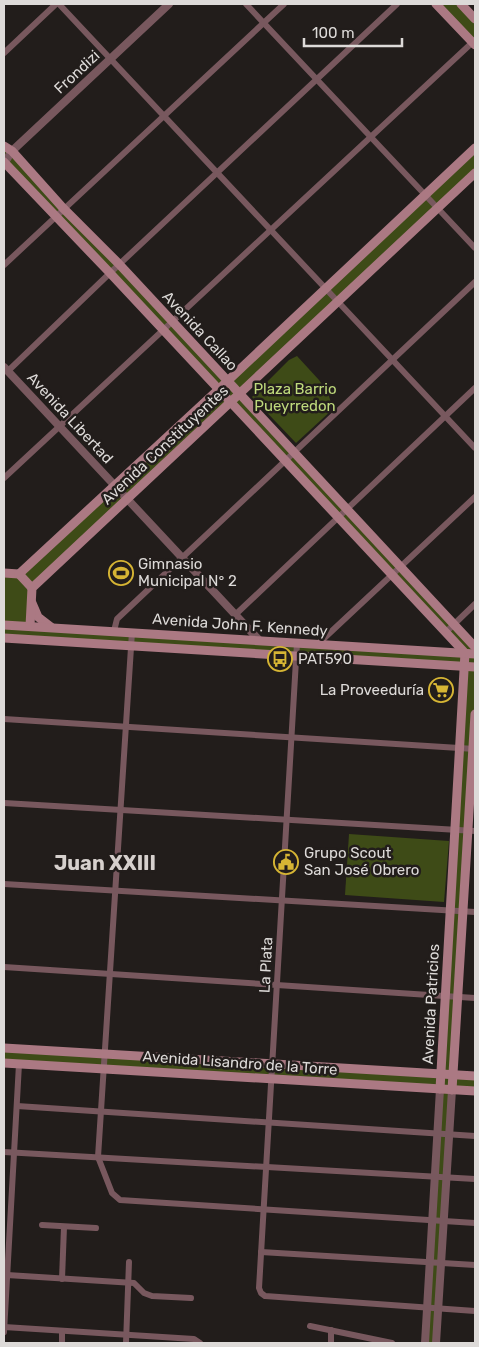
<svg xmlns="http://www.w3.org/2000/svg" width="479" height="1347" font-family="Rubik,sans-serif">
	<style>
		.green { fill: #3e4b17; fill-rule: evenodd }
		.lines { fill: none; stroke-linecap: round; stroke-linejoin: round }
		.minor { stroke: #78585e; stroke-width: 6 }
		.tertiary { stroke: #78585e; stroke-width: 8 }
		.secondary { stroke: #ab7983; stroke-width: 9 }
		.labels { text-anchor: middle; stroke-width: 5; stroke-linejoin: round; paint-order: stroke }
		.street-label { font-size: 15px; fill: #dddad8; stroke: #221d1b }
		.park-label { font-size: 15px; fill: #bfda7c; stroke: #221d1b }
		.poi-label { font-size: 15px; fill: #dddad8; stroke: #221d1b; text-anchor: start }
		.district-label { font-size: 20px; font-weight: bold; fill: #d6d0cd; stroke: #221d1b }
	</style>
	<rect width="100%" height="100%" fill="#221d1b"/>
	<!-- green -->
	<g class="green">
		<path d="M436,4H461L475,19V45Z"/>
		<path d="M4,146L228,381L475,148V173L239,393L475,647V714L453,1074L475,1076V1091L452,1090L436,1343H425L440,1089L4,1063V1048L441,1074L465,666L4,638V573L19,574L219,389L4,162ZM231,402L465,653L30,625L32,588Z"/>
		<path d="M297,356L319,380L328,393L333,409L296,443L252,397L289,360Z"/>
		<path d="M349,834L449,841L444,902L345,895Z"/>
	</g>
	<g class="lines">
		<!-- minor -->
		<g class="minor">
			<path d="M59,4L475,448"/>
			<path d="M246,4L475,248"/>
			<path d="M4,53L56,4"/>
			<path d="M4,265L284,4"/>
			<path d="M8,371L110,273L397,4"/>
			<path d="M4,478L475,40"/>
			<path d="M235,615L475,388"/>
			<path d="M114,631L117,619L475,282"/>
			<path d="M132,632L98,1157L112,1193L120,1200L475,1223"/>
			<path d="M445,633L475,604"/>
			<path d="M297,643L259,1288L261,1293L265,1296L475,1311"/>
			<path d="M318,644L475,497"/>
			<path d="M4,719L475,749"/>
			<path d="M4,803L475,831"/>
			<path d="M4,884L475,912"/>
			<path d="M4,967L475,998"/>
			<path d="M17,1106L475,1136"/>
			<path d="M4,1152L475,1179"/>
			<path d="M42,1225L96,1228"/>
			<path d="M261,1252L475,1265"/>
			<path d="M7,1275L134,1283L144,1293L152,1296L191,1298"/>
			<path d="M62,1279L64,1227"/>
			<path d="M310,1326L392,1343"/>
			<path d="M4,1327L194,1339L200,1343"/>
			<path d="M62,1331V1343"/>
			<path d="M4,1332L19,1064"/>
			<path d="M126,1343L129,1262"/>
			<path d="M331,1343V1330"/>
		</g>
		<!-- tertiary -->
		<g class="tertiary">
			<path d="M5,162L12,151L169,4"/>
			<path d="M4,367L259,640"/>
			<path d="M425,1343L440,1089"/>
			<path d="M436,1343L452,1090"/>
		</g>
		<!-- secondary -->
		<g class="secondary">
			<path d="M436,4L475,45"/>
			<path d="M461,4L475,19"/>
			<path d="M4,146L12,151L63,208L119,264L475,647"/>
			<path d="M4,162L110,273L465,653L440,1089"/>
			<path d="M4,573L19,574L219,389L475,148"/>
			<path d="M19,574L32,588"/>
			<path d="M32,603L38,617L51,627"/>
			<path d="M4,625L475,654"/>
			<path d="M30,626L32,588L475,173"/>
			<path d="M4,638L475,667"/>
			<path d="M4,1048L475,1076"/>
			<path d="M4,1063L475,1091"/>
			<path d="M452,1090L475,714"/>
		</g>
	</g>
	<!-- icons -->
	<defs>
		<symbol id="stadium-ring" viewBox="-11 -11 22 22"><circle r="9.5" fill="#221d1b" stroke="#d6b534" stroke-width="1.5"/><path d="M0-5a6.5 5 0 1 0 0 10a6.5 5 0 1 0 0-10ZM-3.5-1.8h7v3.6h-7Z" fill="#d6b534"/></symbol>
		<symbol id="bus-ring" viewBox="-11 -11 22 22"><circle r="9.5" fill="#221d1b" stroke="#d6b534" stroke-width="1.5"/><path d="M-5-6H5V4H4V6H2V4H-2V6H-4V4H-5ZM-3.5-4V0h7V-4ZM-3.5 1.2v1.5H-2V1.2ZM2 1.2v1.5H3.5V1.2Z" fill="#d6b534"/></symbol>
		<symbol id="supermarket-ring" viewBox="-11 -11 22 22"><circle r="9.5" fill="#221d1b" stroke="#d6b534" stroke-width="1.5"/><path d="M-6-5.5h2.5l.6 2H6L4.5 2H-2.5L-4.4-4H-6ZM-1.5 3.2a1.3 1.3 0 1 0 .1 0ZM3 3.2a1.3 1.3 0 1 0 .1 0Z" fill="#d6b534"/></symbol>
		<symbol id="civic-ring" viewBox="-11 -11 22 22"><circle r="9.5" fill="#221d1b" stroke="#d6b534" stroke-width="1.5"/><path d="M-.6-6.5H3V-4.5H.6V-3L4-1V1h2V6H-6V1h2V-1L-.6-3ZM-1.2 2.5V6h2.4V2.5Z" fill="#d6b534"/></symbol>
	</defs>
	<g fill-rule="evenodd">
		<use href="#stadium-ring" x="107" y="559" width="28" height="28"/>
		<use href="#bus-ring" x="266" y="645" width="28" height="28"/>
		<use href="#supermarket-ring" x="427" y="676" width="28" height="28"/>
		<use href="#civic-ring" x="272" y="848" width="28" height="28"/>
	</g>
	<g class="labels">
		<!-- street labels -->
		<g class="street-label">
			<text transform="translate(77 72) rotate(-43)" y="5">Frondizi</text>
			<text transform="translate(200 331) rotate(47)" y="5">Avenida Callao</text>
			<text transform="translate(70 418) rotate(47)" y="5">Avenida Libertad</text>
			<text transform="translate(165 445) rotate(-43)" y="5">Avenida Constituyentes</text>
			<text transform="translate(240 625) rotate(4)" y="5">Avenida John F. Kennedy</text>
			<text transform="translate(266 965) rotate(-87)" y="5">La Plata</text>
			<text transform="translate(431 1004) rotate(-87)" y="5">Avenida Patricios</text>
			<text transform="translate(240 1063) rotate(4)" y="5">Avenida Lisandro de la Torre</text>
		</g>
		<!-- park labels -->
		<g class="park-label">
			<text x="295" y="394">Plaza Barrio<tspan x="295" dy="17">Pueyrredon</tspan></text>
		</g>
		<!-- poi labels -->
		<g class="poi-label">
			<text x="138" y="569">Gimnasio<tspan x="138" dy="17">Municipal N° 2</tspan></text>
			<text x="298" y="664">PAT590</text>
			<text x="424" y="695" text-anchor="end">La Proveeduría</text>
			<text x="304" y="858">Grupo Scout<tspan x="304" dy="17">San José Obrero</tspan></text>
		</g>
		<!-- district labels -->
		<g class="district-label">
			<text x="105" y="870">Juan XXIII</text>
		</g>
	</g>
	<!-- border -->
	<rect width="479" height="1347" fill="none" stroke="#dddad8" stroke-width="10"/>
	<!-- scale -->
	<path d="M304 38v8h98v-8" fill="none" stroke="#dddad8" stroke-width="2.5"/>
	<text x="312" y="38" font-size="15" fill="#dddad8" stroke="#221d1b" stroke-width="4" paint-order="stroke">100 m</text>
</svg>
